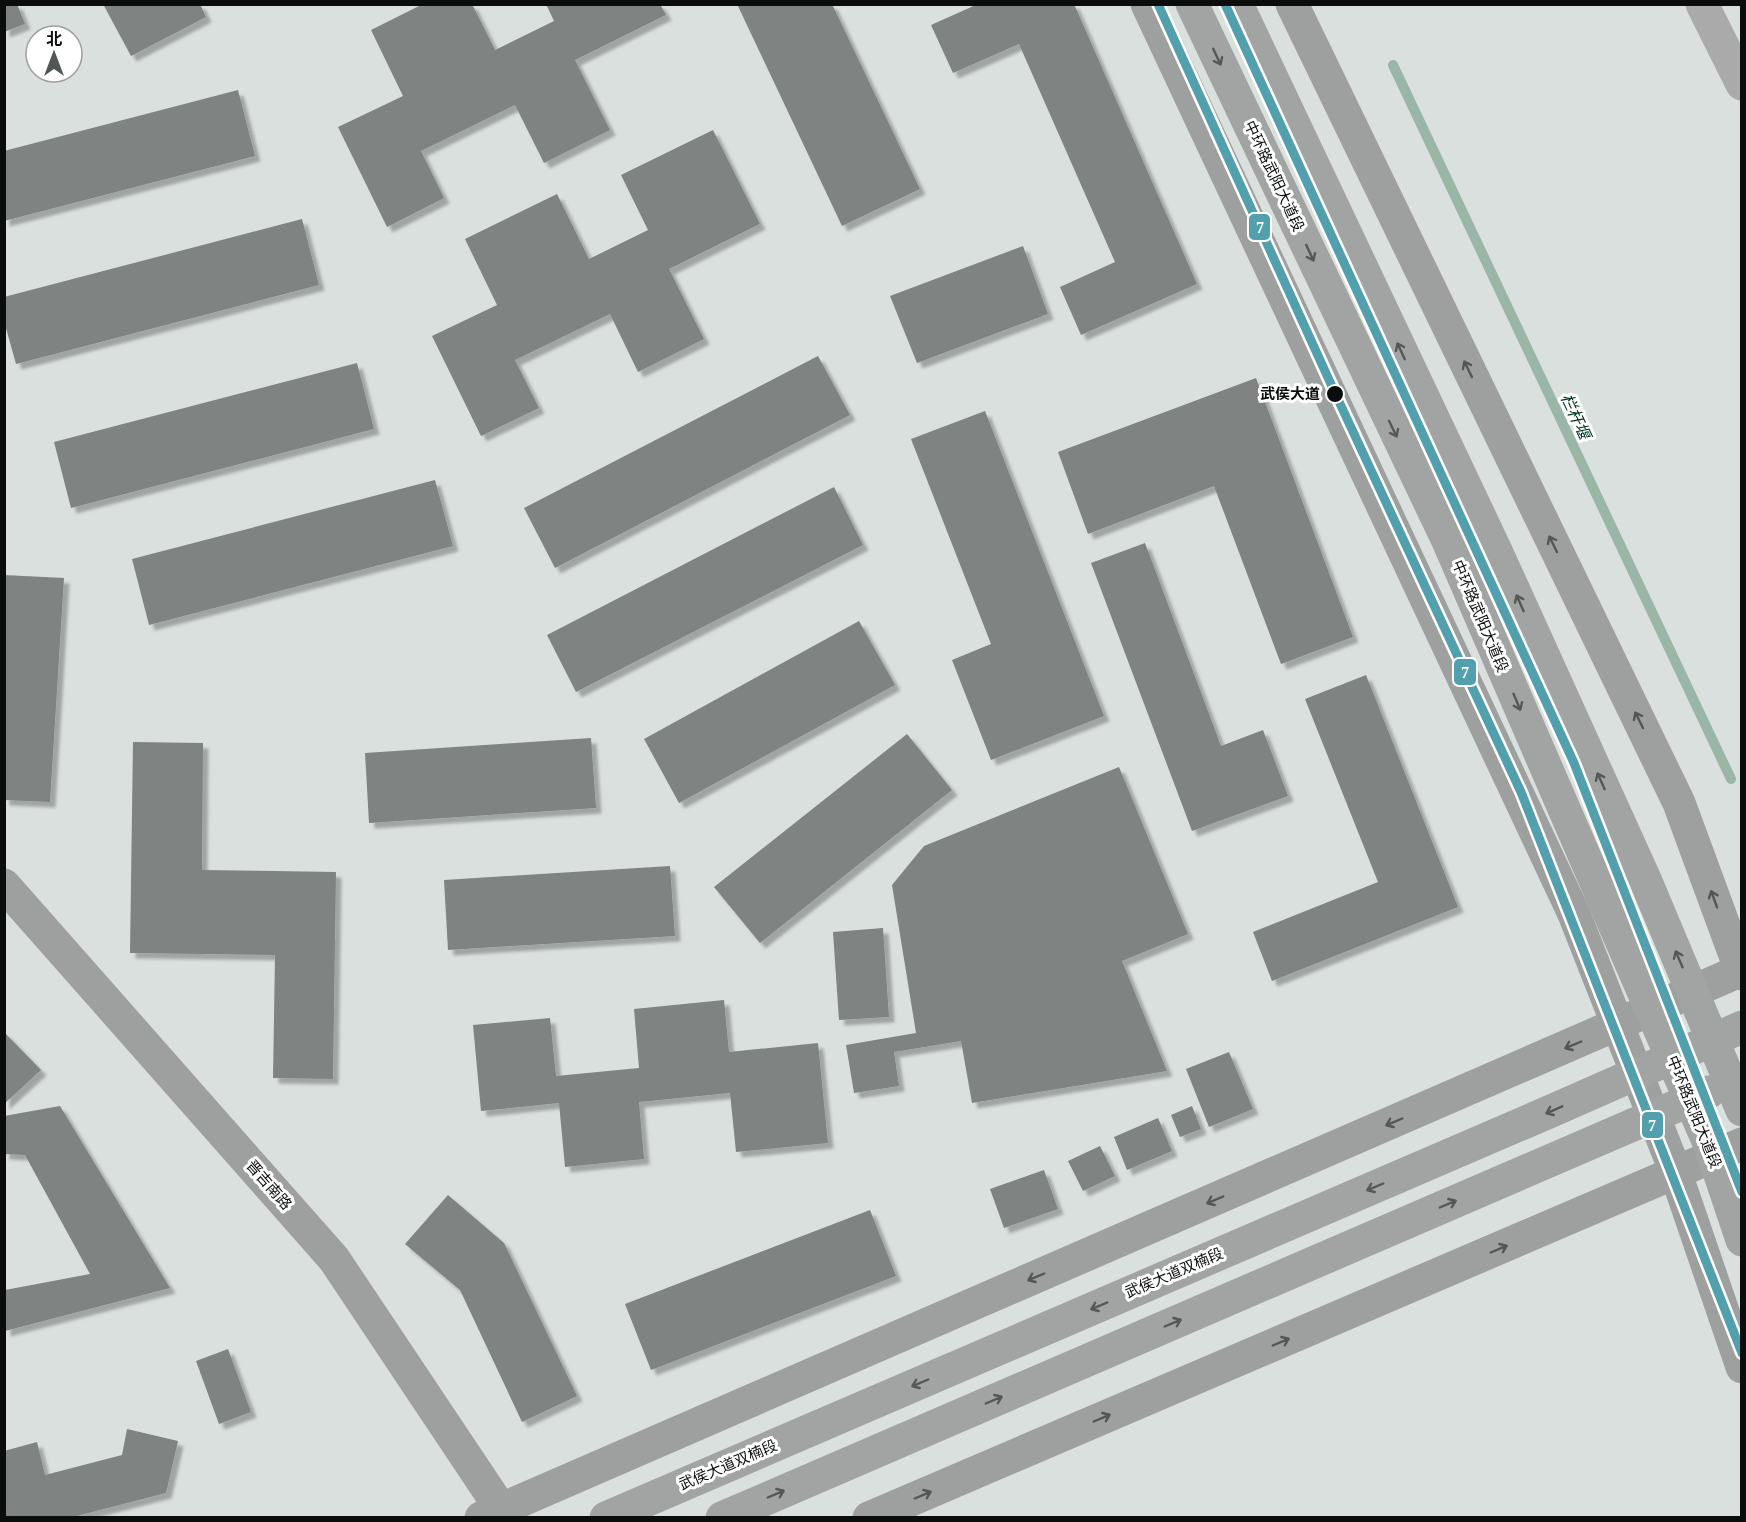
<svg xmlns="http://www.w3.org/2000/svg" width="1746" height="1522" font-family="'Times New Roman','Noto Sans SC',serif">
	<style>
		.lines { fill: none; stroke-linecap: round; stroke-linejoin: round }
		.stream { stroke: #9ab6a5; stroke-width: 10 }
		.building { fill: #7f8381; filter: url(#shadow) }
		.street { stroke: #a9aaa9; stroke-width: 33 }
		.secondary { stroke: #9ea09f; stroke-width: 33 }
		.primary-bridge { stroke: #a1a4a2; stroke-width: 33 }
		.metro-1-casing { stroke: #fff; stroke-width: 14 }
		.metro-1 { stroke: #52a0ad; stroke-width: 9 }
		.oneway { stroke: #565856 }
		.oneway2 { stroke: #545655 }
		.stop-dot { fill: #0a0d0b; stroke: #fff; stroke-width: 2 }
		.labels { text-anchor: middle; stroke-width: 6; stroke-linejoin: round; paint-order: stroke }
		.street-label { font-size: 15px; fill: #0a0d0b; stroke: #fff }
		.stop-label { font-size: 15px; font-weight: bold; fill: #0a0d0b; stroke: #fff; text-anchor: end }
		.water-label { font-size: 16px; font-style: italic; fill: #01331c; stroke: #fff }
		.line-badge { stroke: #fff; stroke-width: 2 }
		.badge-label { font-size: 16px; text-anchor: middle; font-weight: bold; fill: #fff }
	</style>
	<defs>
		<filter id="shadow"><feDropShadow dx="5.5" dy="5.5" stdDeviation="1.5" flood-color="#0004"/></filter>
	</defs>
	<rect width="100%" height="100%" fill="#dae0dd"/>
	<g class="lines">
		<!-- stream -->
		<path class="stream" d="M1393,65L1731,779"/>
	</g>
	<!-- building -->
	<g class="building">
		<path d="M4,4H17L25,24L4,32Z"/>
		<path d="M103,4H200L206,17L131,56Z"/>
		<path d="M423,4H472L495,50L554,21L546,4H660L666,15L575,60L610,130L544,163L515,105L421,151L444,198L387,227L338,127L403,96L371,30Z"/>
		<path d="M737,4H832L920,189L842,226Z"/>
		<path d="M978,4H1074L1197,284L1081,335L1060,287L1115,262L1019,44L953,73L931,25Z"/>
		<path d="M238,90L255,156L4,221V151Z"/>
		<path d="M713,130L760,224L669,269L704,339L638,372L610,314L515,360L539,408L481,436L432,336L497,305L465,239L557,194L589,259L648,230L621,175Z"/>
		<path d="M302,219L319,285L16,364L4,321V297Z"/>
		<path d="M1023,246L1048,314L917,363L890,296Z"/>
		<path d="M818,356L850,415L555,568L524,508Z"/>
		<path d="M357,363L374,429L71,508L54,442Z"/>
		<path d="M1256,378L1353,637L1281,664L1214,486L1088,534L1058,452Z"/>
		<path d="M985,411L1104,716L991,760L952,660L991,644L911,439Z"/>
		<path d="M435,480L453,546L149,625L132,559Z"/>
		<path d="M834,487L863,545L576,692L547,635Z"/>
		<path d="M1145,543L1221,746L1263,730L1288,796L1192,831L1091,563Z"/>
		<path d="M4,575L64,578L50,802L4,800Z"/>
		<path d="M859,621L895,685L679,803L644,739Z"/>
		<path d="M1366,675L1458,907L1272,981L1253,932L1378,882L1305,699Z"/>
		<path d="M907,734L952,790L760,943L714,887Z"/>
		<path d="M591,738L596,808L369,823L365,753Z"/>
		<path d="M133,742L203,743L202,870L336,872L333,1079L273,1078L275,955L130,953Z"/>
		<path d="M1119,767L1188,934L1122,961L1167,1071L972,1103L961,1041L894,1052L899,1086L854,1093L846,1045L916,1033L892,885L924,846Z"/>
		<path d="M670,866L675,936L448,950L444,880Z"/>
		<path d="M883,928L889,1017L839,1020L833,932Z"/>
		<path d="M724,1000L729,1052L818,1043L828,1143L736,1152L730,1093L639,1102L644,1159L565,1167L559,1103L481,1111L473,1025L550,1018L556,1076L639,1068L634,1009Z"/>
		<path d="M4,1032L41,1070L4,1104Z"/>
		<path d="M1229,1052L1253,1109L1209,1127L1186,1069Z"/>
		<path d="M60,1106L170,1288L5,1331V1290L90,1274L25,1155L4,1154V1116Z"/>
		<path d="M1192,1106L1201,1129L1180,1137L1171,1115Z"/>
		<path d="M1158,1118L1172,1151L1127,1170L1114,1137Z"/>
		<path d="M1100,1146L1115,1176L1083,1191L1068,1161Z"/>
		<path d="M1044,1170L1058,1209L1004,1228L990,1189Z"/>
		<path d="M448,1195L504,1243L577,1396L522,1422L460,1290L405,1244Z"/>
		<path d="M870,1210L896,1276L651,1370L625,1304Z"/>
		<path d="M228,1349L251,1412L219,1424L196,1361Z"/>
		<path d="M127,1429L178,1441L166,1493L69,1518H4V1451L37,1442L45,1475L122,1455Z"/>
	</g>
	<g class="lines">
		<!-- street -->
		<path class="street" d="M1702,4L1742,84"/>
		<!-- secondary -->
		<g class="secondary">
			<path d="M1147,4L1574,914L1674,1168L1742,1367"/>
			<path d="M1292,4L1679,803L1742,974"/>
			<path d="M4,885L334,1259L501,1509"/>
			<path d="M481,1518L1742,970"/>
			<path d="M869,1518L1742,1144"/>
		</g>
		<!-- primary-bridge -->
		<g class="primary-bridge">
			<path d="M1192,4L1448,541L1711,1148L1742,1240"/>
			<path d="M1237,4L1497,553L1644,877L1742,1110"/>
			<path d="M606,1518L1549,1112L1742,1027"/>
			<path d="M722,1518L1709,1092"/>
		</g>
		<defs>
			<g id="metro-1">
				<path d="M1158,4L1335,393L1521,792L1742,1353"/>
				<path d="M1225,4L1574,763L1742,1192"/>
			</g>
		</defs>
		<!-- metro-1 casing -->
		<use href="#metro-1" class="metro-1-casing"/>
		<!-- metro-1 -->
		<use href="#metro-1" class="metro-1"/>
	</g>
	<!-- one-way arrows -->
	<defs><path id="oneway-shaft" d="M-6 0H5M1.5-3L5.5 0L1.5 3" fill="none" stroke-width="1.6" stroke-linecap="round" stroke-linejoin="round" transform="scale(1.5)"/></defs>
	<g class="oneway">
		<use href="#oneway-shaft" transform="translate(1217 57) rotate(65)"/>
		<use href="#oneway-shaft" transform="translate(1310 253) rotate(65)"/>
		<use href="#oneway-shaft" transform="translate(1401 351) rotate(-115)"/>
		<use href="#oneway-shaft" transform="translate(1393 429) rotate(64)"/>
		<use href="#oneway-shaft" transform="translate(1520 603) rotate(-114)"/>
		<use href="#oneway-shaft" transform="translate(1517 702) rotate(67)"/>
		<use href="#oneway-shaft" transform="translate(1601 781) rotate(-114)"/>
		<use href="#oneway-shaft" transform="translate(1679 959) rotate(-113)"/>
		<use href="#oneway-shaft" transform="translate(1554 1110) rotate(156)"/>
		<use href="#oneway-shaft" transform="translate(1375 1187) rotate(157)"/>
		<use href="#oneway-shaft" transform="translate(1448 1204) rotate(-23)"/>
		<use href="#oneway-shaft" transform="translate(1099 1306) rotate(157)"/>
		<use href="#oneway-shaft" transform="translate(1173 1323) rotate(-23)"/>
		<use href="#oneway-shaft" transform="translate(920 1383) rotate(157)"/>
		<use href="#oneway-shaft" transform="translate(994 1400) rotate(-23)"/>
		<use href="#oneway-shaft" transform="translate(776 1494) rotate(-23)"/>
	</g>
	<g class="oneway2">
		<use href="#oneway-shaft" transform="translate(1468 369) rotate(-116)"/>
		<use href="#oneway-shaft" transform="translate(1553 544) rotate(-116)"/>
		<use href="#oneway-shaft" transform="translate(1639 720) rotate(-116)"/>
		<use href="#oneway-shaft" transform="translate(1714 899) rotate(-110)"/>
		<use href="#oneway-shaft" transform="translate(1573 1045) rotate(157)"/>
		<use href="#oneway-shaft" transform="translate(1394 1122) rotate(157)"/>
		<use href="#oneway-shaft" transform="translate(1215 1200) rotate(157)"/>
		<use href="#oneway-shaft" transform="translate(1499 1249) rotate(-23)"/>
		<use href="#oneway-shaft" transform="translate(1036 1277) rotate(157)"/>
		<use href="#oneway-shaft" transform="translate(1281 1342) rotate(-23)"/>
		<use href="#oneway-shaft" transform="translate(1102 1418) rotate(-23)"/>
		<use href="#oneway-shaft" transform="translate(923 1495) rotate(-23)"/>
	</g>
	<!-- markers -->
	<circle class="stop-dot" cx="1335" cy="394" r="9"/>
	<g class="labels">
		<!-- street labels -->
		<g class="street-label">
			<text transform="translate(1274 176) rotate(65)" y="5">中环路武阳大道段</text>
			<text transform="translate(1480 616) rotate(67)" y="5">中环路武阳大道段</text>
			<text transform="translate(1694 1112) rotate(68)" y="5">中环路武阳大道段</text>
			<text transform="translate(269 1185) rotate(49)" y="5">晋吉南路</text>
			<text transform="translate(1174 1273) rotate(-23)" y="5">武侯大道双楠段</text>
			<text transform="translate(728 1465) rotate(-23)" y="5">武侯大道双楠段</text>
		</g>
		<!-- stop labels -->
		<g class="stop-label">
			<text x="1320" y="399">武侯大道</text>
		</g>
		<!-- water labels -->
		<g class="water-label">
			<text transform="translate(1576 416) rotate(65)" y="6">栏杆堰</text>
		</g>
	</g>
	<g class="line-badge">
		<rect x="1248" y="213" width="23" height="28" rx="6" fill="#52a0ad"/>
		<rect x="1453" y="658" width="24" height="28" rx="6" fill="#52a0ad"/>
		<rect x="1641" y="1111" width="23" height="28" rx="6" fill="#52a0ad"/>
	</g>
	<g class="badge-label">
		<text x="1260" y="233">7</text>
		<text x="1465" y="678">7</text>
		<text x="1652" y="1131">7</text>
	</g>
	<!-- border -->
	<rect width="1746" height="1522" fill="none" stroke="#0a0d0b" stroke-width="12"/>
	<!-- north arrow -->
	<g transform="translate(54 54)"><circle r="28" fill="#ffffff" stroke="#9d9e9d" stroke-width="1.5"/>
	<path d="M0-4.5L10 22L0 15L-10 22Z" fill="#535754"/>
	<text y="-9" font-size="16" font-weight="bold" text-anchor="middle" fill="#0a0d0b">北</text>
	</g>
</svg>
